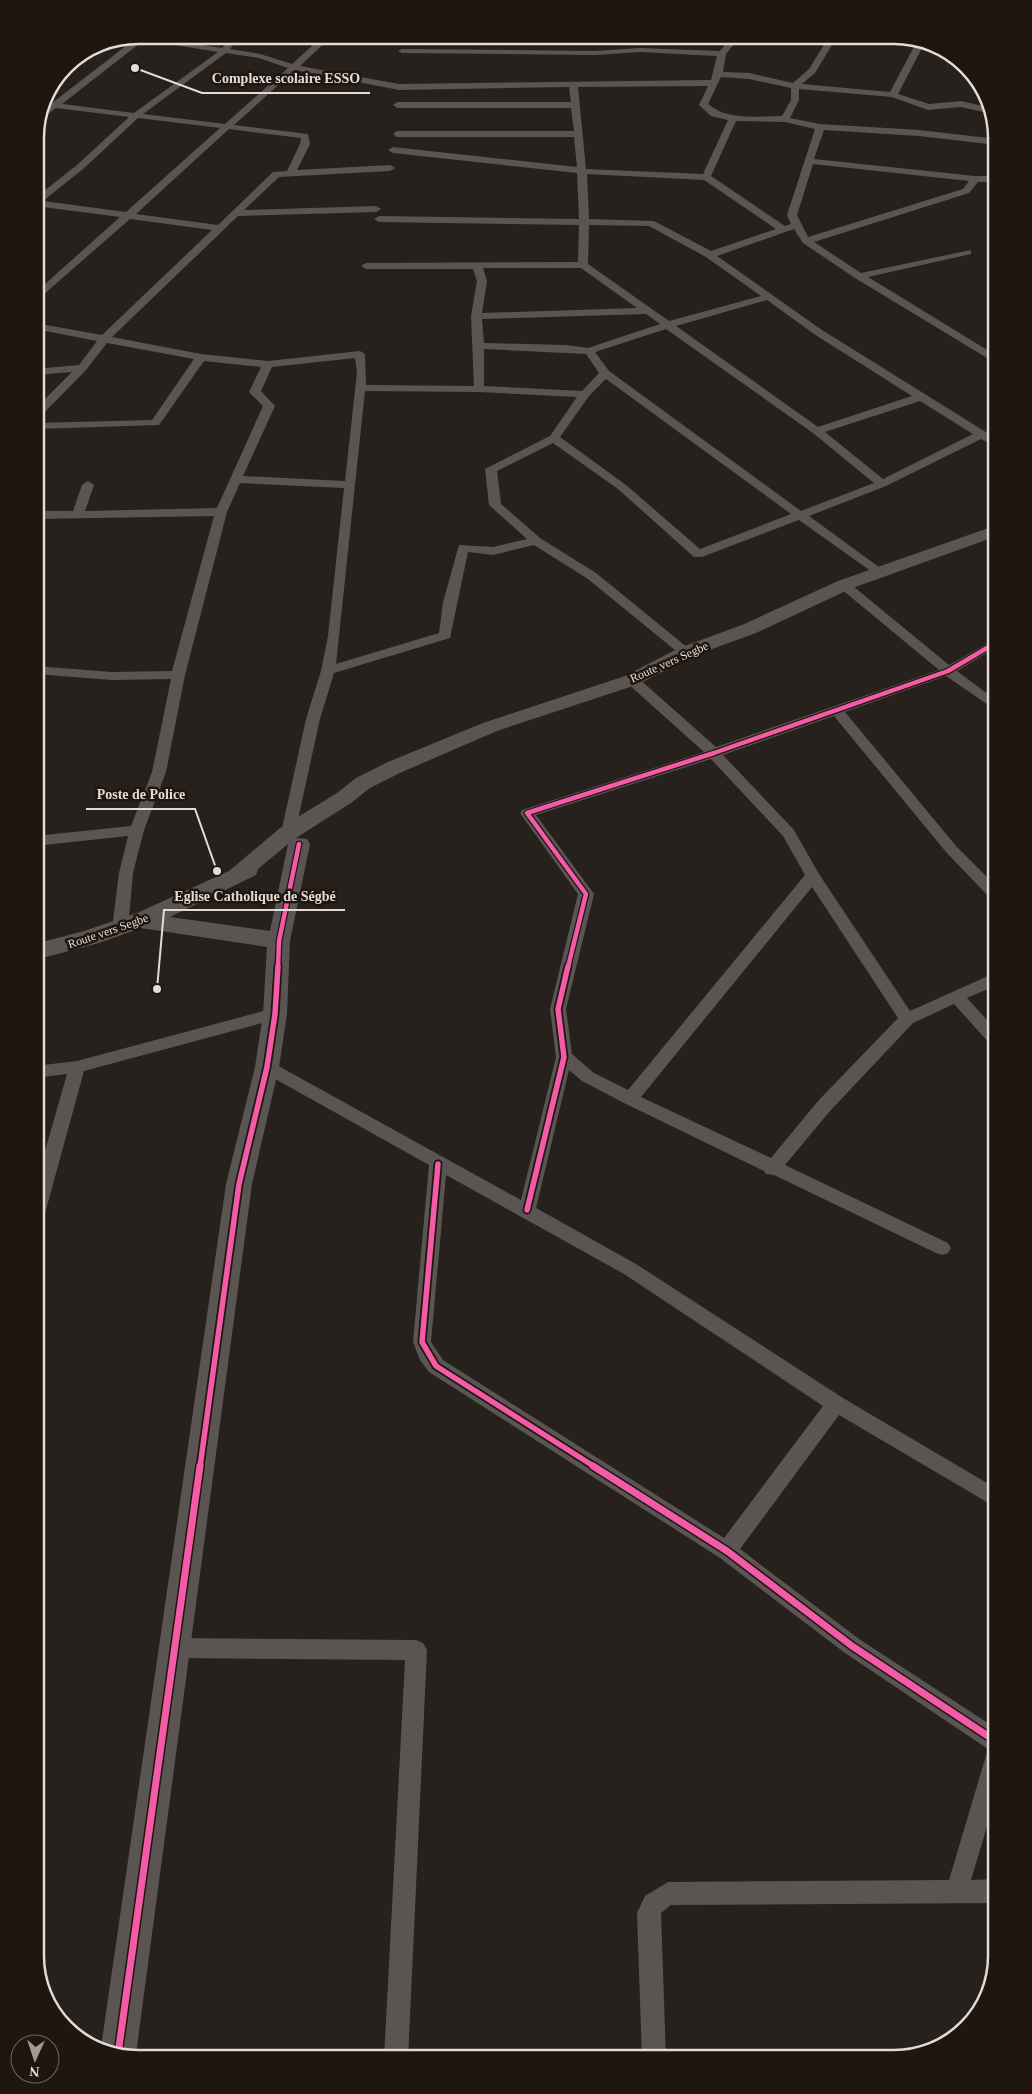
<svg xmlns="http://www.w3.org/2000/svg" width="1032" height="2094" font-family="'Times New Roman',serif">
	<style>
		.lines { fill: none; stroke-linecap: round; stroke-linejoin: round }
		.street { fill: #5a5552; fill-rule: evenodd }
		.secondary { fill: #5a5552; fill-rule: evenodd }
		.cycleway-far2-casing { stroke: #21160e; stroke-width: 7 }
		.cycleway-far1-casing { stroke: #21160e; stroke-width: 9 }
		.cycleway-casing { stroke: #21160e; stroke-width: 10 }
		.cycleway-far2 { stroke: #f35aa7; stroke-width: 4.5 }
		.cycleway-far1 { stroke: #f35aa7; stroke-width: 5.5 }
		.cycleway { stroke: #f35aa7; stroke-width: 7 }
		.labels { text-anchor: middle; stroke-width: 5; stroke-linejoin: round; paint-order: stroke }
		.street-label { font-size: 12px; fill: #e3dcd6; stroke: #21160e }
		.rim { fill: none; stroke: #e3dcd6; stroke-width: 2.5 }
		.leader { fill: none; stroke: #e3dcd6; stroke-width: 2 }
		.callout-dot { fill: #e3dcd6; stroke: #21160e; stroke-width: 2 }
		.callout-label { font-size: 14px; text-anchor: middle; font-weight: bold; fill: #e3dcd6; stroke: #21160e; stroke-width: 5; stroke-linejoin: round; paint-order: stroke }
	</style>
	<rect width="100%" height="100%" fill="#26211c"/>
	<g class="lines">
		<!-- street -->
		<g class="street">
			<path d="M138,35L222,48L233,35H241L230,49L260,54L292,64L324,35H333L300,66L399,84L711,80L717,56L640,52L595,55L402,53L398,51L402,49L595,51L640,48L720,51L733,35H741L726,54L723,72L749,73L793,83L809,69L830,35H838L815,73L802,84L890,92L917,41L924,44L898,94L929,104L961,101L991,108L992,114L961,107L928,110L892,97L799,89V100L790,118L820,124L919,130L997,139V145L919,136L824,130L814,159L975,176H997V182H978L969,193L814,242L861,273L971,250V254L868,277L997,356V364L855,278L803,243L794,229L717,256L822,330L997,439V447L981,439L886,486L809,516L883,570L885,573L879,577L799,520L702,557H694L618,489L553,443L497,471L501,504L540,538L596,573L693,652L686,656L681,655L588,579L534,545L493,555L468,552L450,638L334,673L320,719L295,833L288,838L281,833L306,719L321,671L328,636L344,488L240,483L227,512L185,675L166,772L144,830L133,873L128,929L125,933H115L112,929L119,873L128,836L35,846V836L131,826L152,772L171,679L112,680L35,674V666L112,672L172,671L214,516L35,519V511H73L82,485L88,481L94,485L85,511L217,508L263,406L249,392L261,367L204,361L159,425L35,429V423L152,420L194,359L107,343L86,370L39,418L35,419V409L72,372L35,375V369L79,365L97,341L35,329V323L102,335L212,230L130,219L35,302V293L120,217L35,206V198L77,165L129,117L56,108L39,120L40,112L46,107L41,106L42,101L52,103L135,39L129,37ZM144,40L218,52L134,113L62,104ZM226,53L259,58L288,68L225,124L143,114ZM295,70L399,90L569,87L571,102H397L393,105L397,108H571L574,131H397L393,134L397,137H574L577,167L393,147L388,150L393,153L577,173L579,219L379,216L374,219L379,222L579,225L578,262L366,263L361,266L366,269H473L477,281L471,316L474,386L366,385L365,354L360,351L268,361L201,354L112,337L238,216L376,212L381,209L376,206L244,210L279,177L390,171L395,168L390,165L297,170L310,144L308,134L234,125ZM721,77L749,79L791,88V100L782,116C757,116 728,121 708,104ZM708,86L699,105L711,116L728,120L703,174L586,169L578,87ZM138,118L220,128L126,212L43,201L83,169ZM736,121L785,122L815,129L787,215L791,224L785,226L711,176ZM229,129L301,138L300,144L287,171L273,172L218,225L136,214ZM813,164L969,181L963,189L808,237L797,215ZM587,174L704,180L776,229L711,251L654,221L589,219ZM589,225L649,226L706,257L761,296L669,321L588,264ZM483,268H581L637,308L482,313L487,281ZM767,300L814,334L912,396L818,427L676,326ZM646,314L660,324L588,348L566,345L484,343L482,319ZM666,329L813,433L874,483L801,511L609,371L595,352ZM484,349L586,354L599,373L582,391L484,386ZM355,358L357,372L345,481L243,476L275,406L261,391L272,367ZM606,379L791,514L700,549L626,485L560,437L589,396ZM365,391L479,392L577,397L550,436L485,469L489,505L527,539L493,547L459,545L443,602L439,633L336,664ZM920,401L973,434L883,479L825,432Z"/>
			<path d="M989,530L997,534V544L983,534Z"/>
			<path d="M844,581L848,582L949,665L997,638V647L957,671L997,701V711L946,676L845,712L956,846L997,887V901L992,900L946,852L834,716L723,755L794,830L819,874L910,1011L997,972V985L967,998L997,1031V1047L991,1045L954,1004L913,1023L830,1111L785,1165L948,1243L951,1248L948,1253L942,1255L936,1253L774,1175L766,1174L764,1171L624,1103L582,1081L569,1070L536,1208L636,1264L843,1398L997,1489V1508L839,1415L740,1549L859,1639L997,1729V1793L971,1880L997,1879V1903L671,1905L661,1913L666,2059H642L637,1913L645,1896L668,1882L949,1880L988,1749L845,1653L720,1558L429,1372L420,1360L413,1342L429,1165L261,1071L259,1067L261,1063L267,1061L273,1063L521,1200L556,1057L550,1009L578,894L520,813L522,810L704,752L627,683L625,680L627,677H637L716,747L939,670L840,588L838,585L840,582ZM711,759L783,836L805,875L628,1090L594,1073L572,1054L566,1009L594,894L536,815ZM812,887L898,1018L818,1101L771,1158L641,1097ZM446,1175L624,1274L823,1406L724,1538L443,1360L431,1342Z"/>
			<path d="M275,1008L281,1010L283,1014L281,1018L84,1071L44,1217L41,1222L35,1224V1186L67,1074L35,1078V1066L77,1061Z"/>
			<path d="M173,1638L416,1640L423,1643L427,1650L408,2059H384L405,1660L173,1658L166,1655L162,1648L166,1641Z"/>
		</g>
		<!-- secondary -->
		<path class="secondary" d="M997,525V536L850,589L756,633L693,656L639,684L497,731L402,772L370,788L351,803L296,838L307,839L310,844L290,941L287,1014L279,1067L252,1184L136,2054L132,2059L101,2047L226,1184L255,1067L263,1014L267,947L141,928L99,943L35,960V944L84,931L137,913L229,871L280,828L337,793L356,778L388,762L483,723L625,676L679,648L742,625L838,581ZM288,844L270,931L170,917L256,875L258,869Z"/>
		<defs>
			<g id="cycleway-far2">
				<path d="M278,967L279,941L299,844"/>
				<path d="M568,967L586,894L527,813L714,753L948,671L997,642"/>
			</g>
			<g id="cycleway-far1">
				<path d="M438,1164L422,1342L436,1366L595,1467"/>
				<path d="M527,1210L564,1057L558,1009L568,966"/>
				<path d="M200,1467L239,1184L267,1067L275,1014L278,966"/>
			</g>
			<g id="cycleway">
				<path d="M593,1466L727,1551L852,1646L997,1742"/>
				<path d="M118,2054L200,1466"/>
			</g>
		</defs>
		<!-- cycleway-far2 casing -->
		<use href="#cycleway-far2" class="cycleway-far2-casing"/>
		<!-- cycleway-far1 casing -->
		<use href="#cycleway-far1" class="cycleway-far1-casing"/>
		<!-- cycleway casing -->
		<use href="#cycleway" class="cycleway-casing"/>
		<!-- cycleway-far2 -->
		<use href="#cycleway-far2" class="cycleway-far2"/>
		<!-- cycleway-far1 -->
		<use href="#cycleway-far1" class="cycleway-far1"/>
		<!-- cycleway -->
		<use href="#cycleway" class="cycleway"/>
	</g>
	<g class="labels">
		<!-- street labels -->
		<g class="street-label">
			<text transform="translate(669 662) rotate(-24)" y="4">Route vers Segbe</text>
			<text transform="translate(108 931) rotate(-19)" y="4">Route vers Segbe</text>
		</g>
	</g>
	<!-- crop -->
	<path d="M0 0H1032V2094H0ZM138 44H894A94 94 0 0 1 988 138V1956A94 94 0 0 1 894 2050H138A94 94 0 0 1 44 1956V138A94 94 0 0 1 138 44Z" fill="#21160e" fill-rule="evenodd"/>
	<path class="rim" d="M138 44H894A94 94 0 0 1 988 138V1956A94 94 0 0 1 894 2050H138A94 94 0 0 1 44 1956V138A94 94 0 0 1 138 44Z"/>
	<!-- callouts -->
	<path class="leader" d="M135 68L202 93H370M217 871L195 809H86M157 989L164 910H345"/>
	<g class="callout-dot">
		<circle cx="135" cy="68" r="5"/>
		<circle cx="217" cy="871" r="5"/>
		<circle cx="157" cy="989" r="5"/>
	</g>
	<g class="callout-label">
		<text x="286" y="83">Complexe scolaire ESSO</text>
		<text x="141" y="799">Poste de Police</text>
		<text x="255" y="901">Eglise Catholique de Ségbé</text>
	</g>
	<!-- north arrow -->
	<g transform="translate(35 2059) rotate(183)"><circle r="24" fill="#21160e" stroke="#6f655e"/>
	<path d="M0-4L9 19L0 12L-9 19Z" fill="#a19b95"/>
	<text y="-8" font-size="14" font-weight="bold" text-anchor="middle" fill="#e3dcd6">N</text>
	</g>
</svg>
